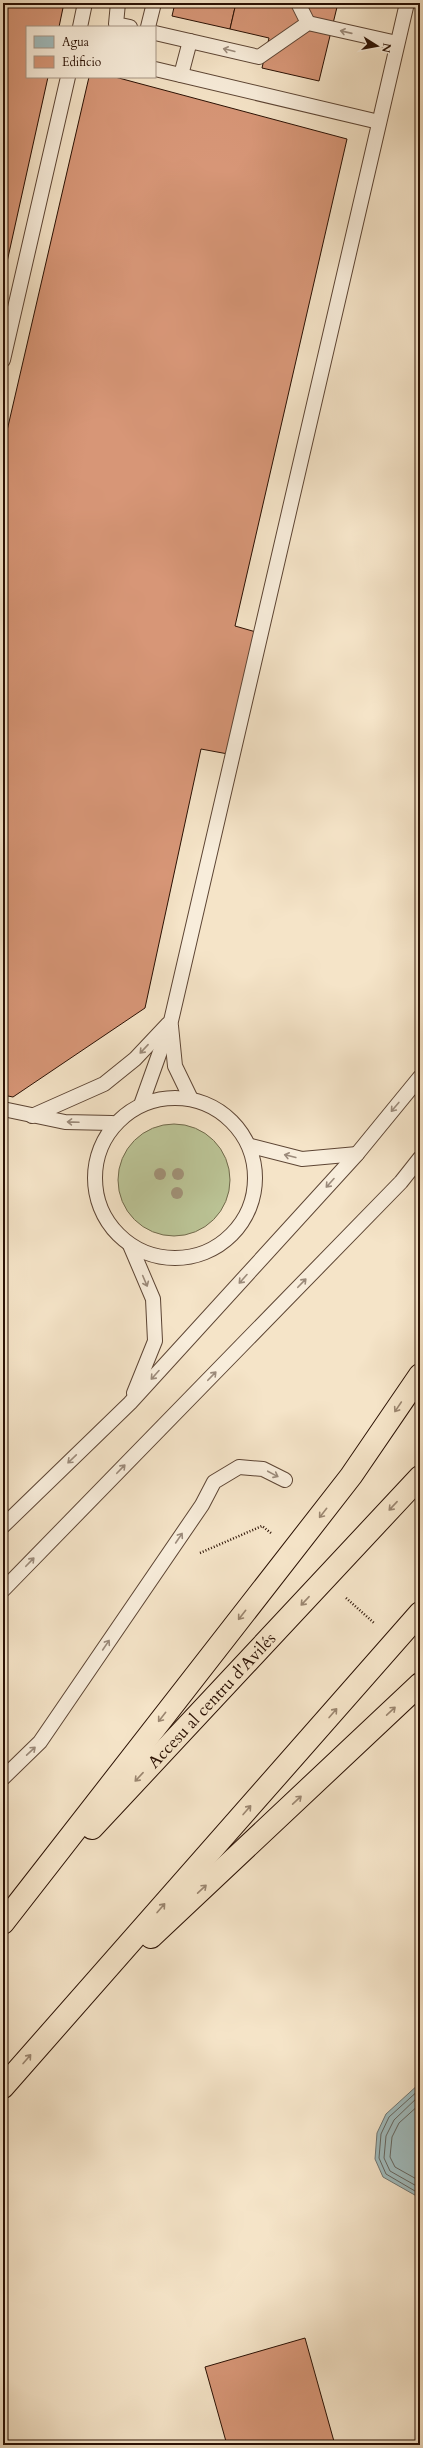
<svg xmlns="http://www.w3.org/2000/svg" width="423" height="2448" font-family="Cardo,serif">
	<style>
		.green { fill: #bbc496; stroke: #726a4c }
		.water { fill: #a0bcbe; stroke: #717773 }
		.lines { fill: none; stroke-linecap: round; stroke-linejoin: round }
		.shore { stroke: #656660; stroke-width: 1 }
		.building { fill: #d79677; stroke: #2a1003 }
		.service-casing { stroke: #5d4534; stroke-width: 16 }
		.motorway-casing { stroke: #2a1003; stroke-width: 24 }
		.path { stroke: #2a1003; stroke-width: 2.5; stroke-dasharray: 1 2; stroke-linecap: butt }
		.service { stroke: #f8eddb; stroke-width: 14 }
		.motorway { stroke: #f5e4c8; stroke-width: 22 }
		.tree { fill: #a19278 }
		.oneway { stroke: #9b8a7a }
		.oneway2 { stroke: #9a856f }
		.labels { text-anchor: middle; stroke-width: 3.5; stroke-linejoin: round; paint-order: stroke }
		.street-label { font-size: 17px; fill: #2a1003; stroke: #f8eddb }
	</style>
	<rect width="100%" height="100%" fill="#f5e4c8"/>
	<filter id="stains"><feTurbulence type="fractalNoise" baseFrequency=".005" numOctaves="4"/><feColorMatrix values="0 0 0 0 .2 0 0 0 0 .09 0 0 0 0 .02 0 0 0 .5 -.17"/></filter>
	<radialGradient id="worn" r=".72"><stop offset=".6" stop-color="#630" stop-opacity="0"/><stop offset="1" stop-color="#630" stop-opacity=".3"/></radialGradient>
	<!-- green -->
	<circle class="green" cx="174" cy="1180" r="56"/>
	<!-- water -->
	<path class="water" d="M420,2083V2198L383,2177L375,2159L377,2133L386,2114Z"/>
	<g class="lines">
		<!-- shore -->
		<g class="shore">
			<path d="M420,2089L389,2117L381,2134L379,2158L386,2174L420,2194"/>
			<path d="M420,2095L394,2120L386,2136L384,2158L390,2171L420,2188"/>
			<path d="M420,2104L399,2123L392,2137L390,2157L395,2167L420,2181"/>
		</g>
	</g>
	<!-- building -->
	<g class="building">
		<path d="M3,3H64L59,27H27V77H48L3,280Z"/>
		<path d="M175,3H236L230,29L172,16Z"/>
		<path d="M236,3H338L319,81L262,68L269,38L230,29Z"/>
		<path d="M89,77H115L347,139L235,626L256,632L228,754L201,749L145,1008L13,1097L3,1095V448Z"/>
		<path d="M305,2338L335,2445H227L205,2367Z"/>
	</g>
	<g class="lines">
		<defs>
			<g id="service">
				<path d="M118,3L116,24L130,27"/>
				<path d="M298,3L308,23"/>
				<path d="M80,27L85,3"/>
				<path d="M148,27L154,3"/>
				<path d="M155,33L259,57L308,23L397,43"/>
				<path d="M155,69L379,122"/>
				<path d="M181,75L190,41"/>
				<path d="M3,360L68,77"/>
				<path d="M171,1026L175,1066L191,1099"/>
				<circle cx="175" cy="1178" r="80"/>
				<path d="M142,1102L171,1021L407,3"/>
				<path d="M3,1109L65,1122L112,1123"/>
				<path d="M32,1116L104,1084L135,1059L168,1024"/>
				<path d="M251,1146L302,1159L357,1154"/>
				<path d="M130,1245L153,1299L155,1341L134,1393"/>
				<path d="M3,1526L130,1403L357,1154L420,1077"/>
				<path d="M3,1590L401,1182L420,1158"/>
				<path d="M3,1778L40,1742L202,1505L214,1482L239,1467L263,1469L285,1480"/>
			</g>
			<g id="motorway">
				<path id="s1" d="M92,1828L420,1477"/>
				<path d="M3,1923L351,1476L420,1375"/>
				<path d="M151,1937L420,1684"/>
				<path d="M3,2087L420,1613"/>
			</g>
		</defs>
		<!-- service casing -->
		<use href="#service" class="service-casing"/>
		<!-- motorway casing -->
		<use href="#motorway" class="motorway-casing"/>
		<!-- path -->
		<g class="path">
			<path d="M200,1553L262,1526L271,1533"/>
			<path d="M346,1598L374,1623"/>
		</g>
		<!-- service -->
		<use href="#service" class="service"/>
		<!-- motorway -->
		<use href="#motorway" class="motorway"/>
	</g>
	<!-- trees -->
	<g class="tree">
		<circle cx="160" cy="1174" r="6"/>
		<circle cx="178" cy="1174" r="6"/>
		<circle cx="177" cy="1193" r="6"/>
	</g>
	<!-- one-way arrows -->
	<defs><path id="oneway-shaft" d="M-6 0H5M1.5-3L5.5 0L1.5 3" fill="none" stroke-width="1.6" stroke-linecap="round" stroke-linejoin="round"/></defs>
	<g class="oneway">
		<use href="#oneway-shaft" transform="translate(346 32) rotate(-167)"/>
		<use href="#oneway-shaft" transform="translate(229 50) rotate(-166)"/>
		<use href="#oneway-shaft" transform="translate(144 1049) rotate(133)"/>
		<use href="#oneway-shaft" transform="translate(395 1107) rotate(130)"/>
		<use href="#oneway-shaft" transform="translate(73 1122) rotate(-178)"/>
		<use href="#oneway-shaft" transform="translate(290 1156) rotate(-166)"/>
		<use href="#oneway-shaft" transform="translate(330 1183) rotate(132)"/>
		<use href="#oneway-shaft" transform="translate(243 1279) rotate(132)"/>
		<use href="#oneway-shaft" transform="translate(145 1281) rotate(67)"/>
		<use href="#oneway-shaft" transform="translate(302 1283) rotate(-46)"/>
		<use href="#oneway-shaft" transform="translate(155 1375) rotate(132)"/>
		<use href="#oneway-shaft" transform="translate(212 1376) rotate(-46)"/>
		<use href="#oneway-shaft" transform="translate(72 1459) rotate(136)"/>
		<use href="#oneway-shaft" transform="translate(121 1469) rotate(-46)"/>
		<use href="#oneway-shaft" transform="translate(273 1474) rotate(28)"/>
		<use href="#oneway-shaft" transform="translate(179 1538) rotate(-56)"/>
		<use href="#oneway-shaft" transform="translate(30 1562) rotate(-46)"/>
		<use href="#oneway-shaft" transform="translate(106 1645) rotate(-56)"/>
		<use href="#oneway-shaft" transform="translate(31 1751) rotate(-43)"/>
	</g>
	<g class="oneway2">
		<use href="#oneway-shaft" transform="translate(398 1407) rotate(124)"/>
		<use href="#oneway-shaft" transform="translate(393 1506) rotate(133)"/>
		<use href="#oneway-shaft" transform="translate(323 1513) rotate(128)"/>
		<use href="#oneway-shaft" transform="translate(305 1601) rotate(133)"/>
		<use href="#oneway-shaft" transform="translate(242 1615) rotate(128)"/>
		<use href="#oneway-shaft" transform="translate(391 1711) rotate(-43)"/>
		<use href="#oneway-shaft" transform="translate(333 1713) rotate(-49)"/>
		<use href="#oneway-shaft" transform="translate(162 1717) rotate(128)"/>
		<use href="#oneway-shaft" transform="translate(139 1777) rotate(133)"/>
		<use href="#oneway-shaft" transform="translate(297 1800) rotate(-43)"/>
		<use href="#oneway-shaft" transform="translate(247 1810) rotate(-49)"/>
		<use href="#oneway-shaft" transform="translate(202 1889) rotate(-43)"/>
		<use href="#oneway-shaft" transform="translate(161 1908) rotate(-49)"/>
		<use href="#oneway-shaft" transform="translate(27 2059) rotate(-49)"/>
	</g>
	<g class="labels">
		<!-- street labels -->
		<g class="street-label">
			<text dy="6" stroke="none"><textPath href="#s1" startOffset="175">Accesu al centru d'Avilés</textPath></text>
		</g>
	</g>
	<!-- margin -->
	<rect width="423" height="2448" fill="none" stroke="#f5e4c8" stroke-width="16"/>
	<rect x="4" y="4" width="415" height="2440" fill="none" stroke="#2a1003" stroke-width="2"/>
	<rect x="8" y="8" width="407" height="2432" fill="none" stroke="#2a1003"/>
	<!-- legend -->
	<rect x="26" y="26" width="130" height="52" fill="#f8eddb" stroke="#a69585"/>
	<rect x="34" y="36" width="20" height="12" fill="#a0bcbe" stroke="#a69585"/>
	<text x="62" y="46" font-size="12" fill="#2a1003">Agua</text>
	<rect x="34" y="56" width="20" height="12" fill="#d79677" stroke="#a69585"/>
	<text x="62" y="66" font-size="12" fill="#2a1003">Edificio</text>
	<!-- north arrow -->
	<g transform="translate(377 46) rotate(101)" stroke="#f8eddb" stroke-width="3" paint-order="stroke">
	<path d="M0-3L7 15L0 10L-7 15Z" fill="#2a1003"/>
	<text y="-6" font-size="11" font-weight="bold" text-anchor="middle" fill="#2a1003">N</text>
	</g>
	<rect width="100%" height="100%" filter="url(#stains)"/>
	<rect width="100%" height="100%" fill="url(#worn)"/>
</svg>
